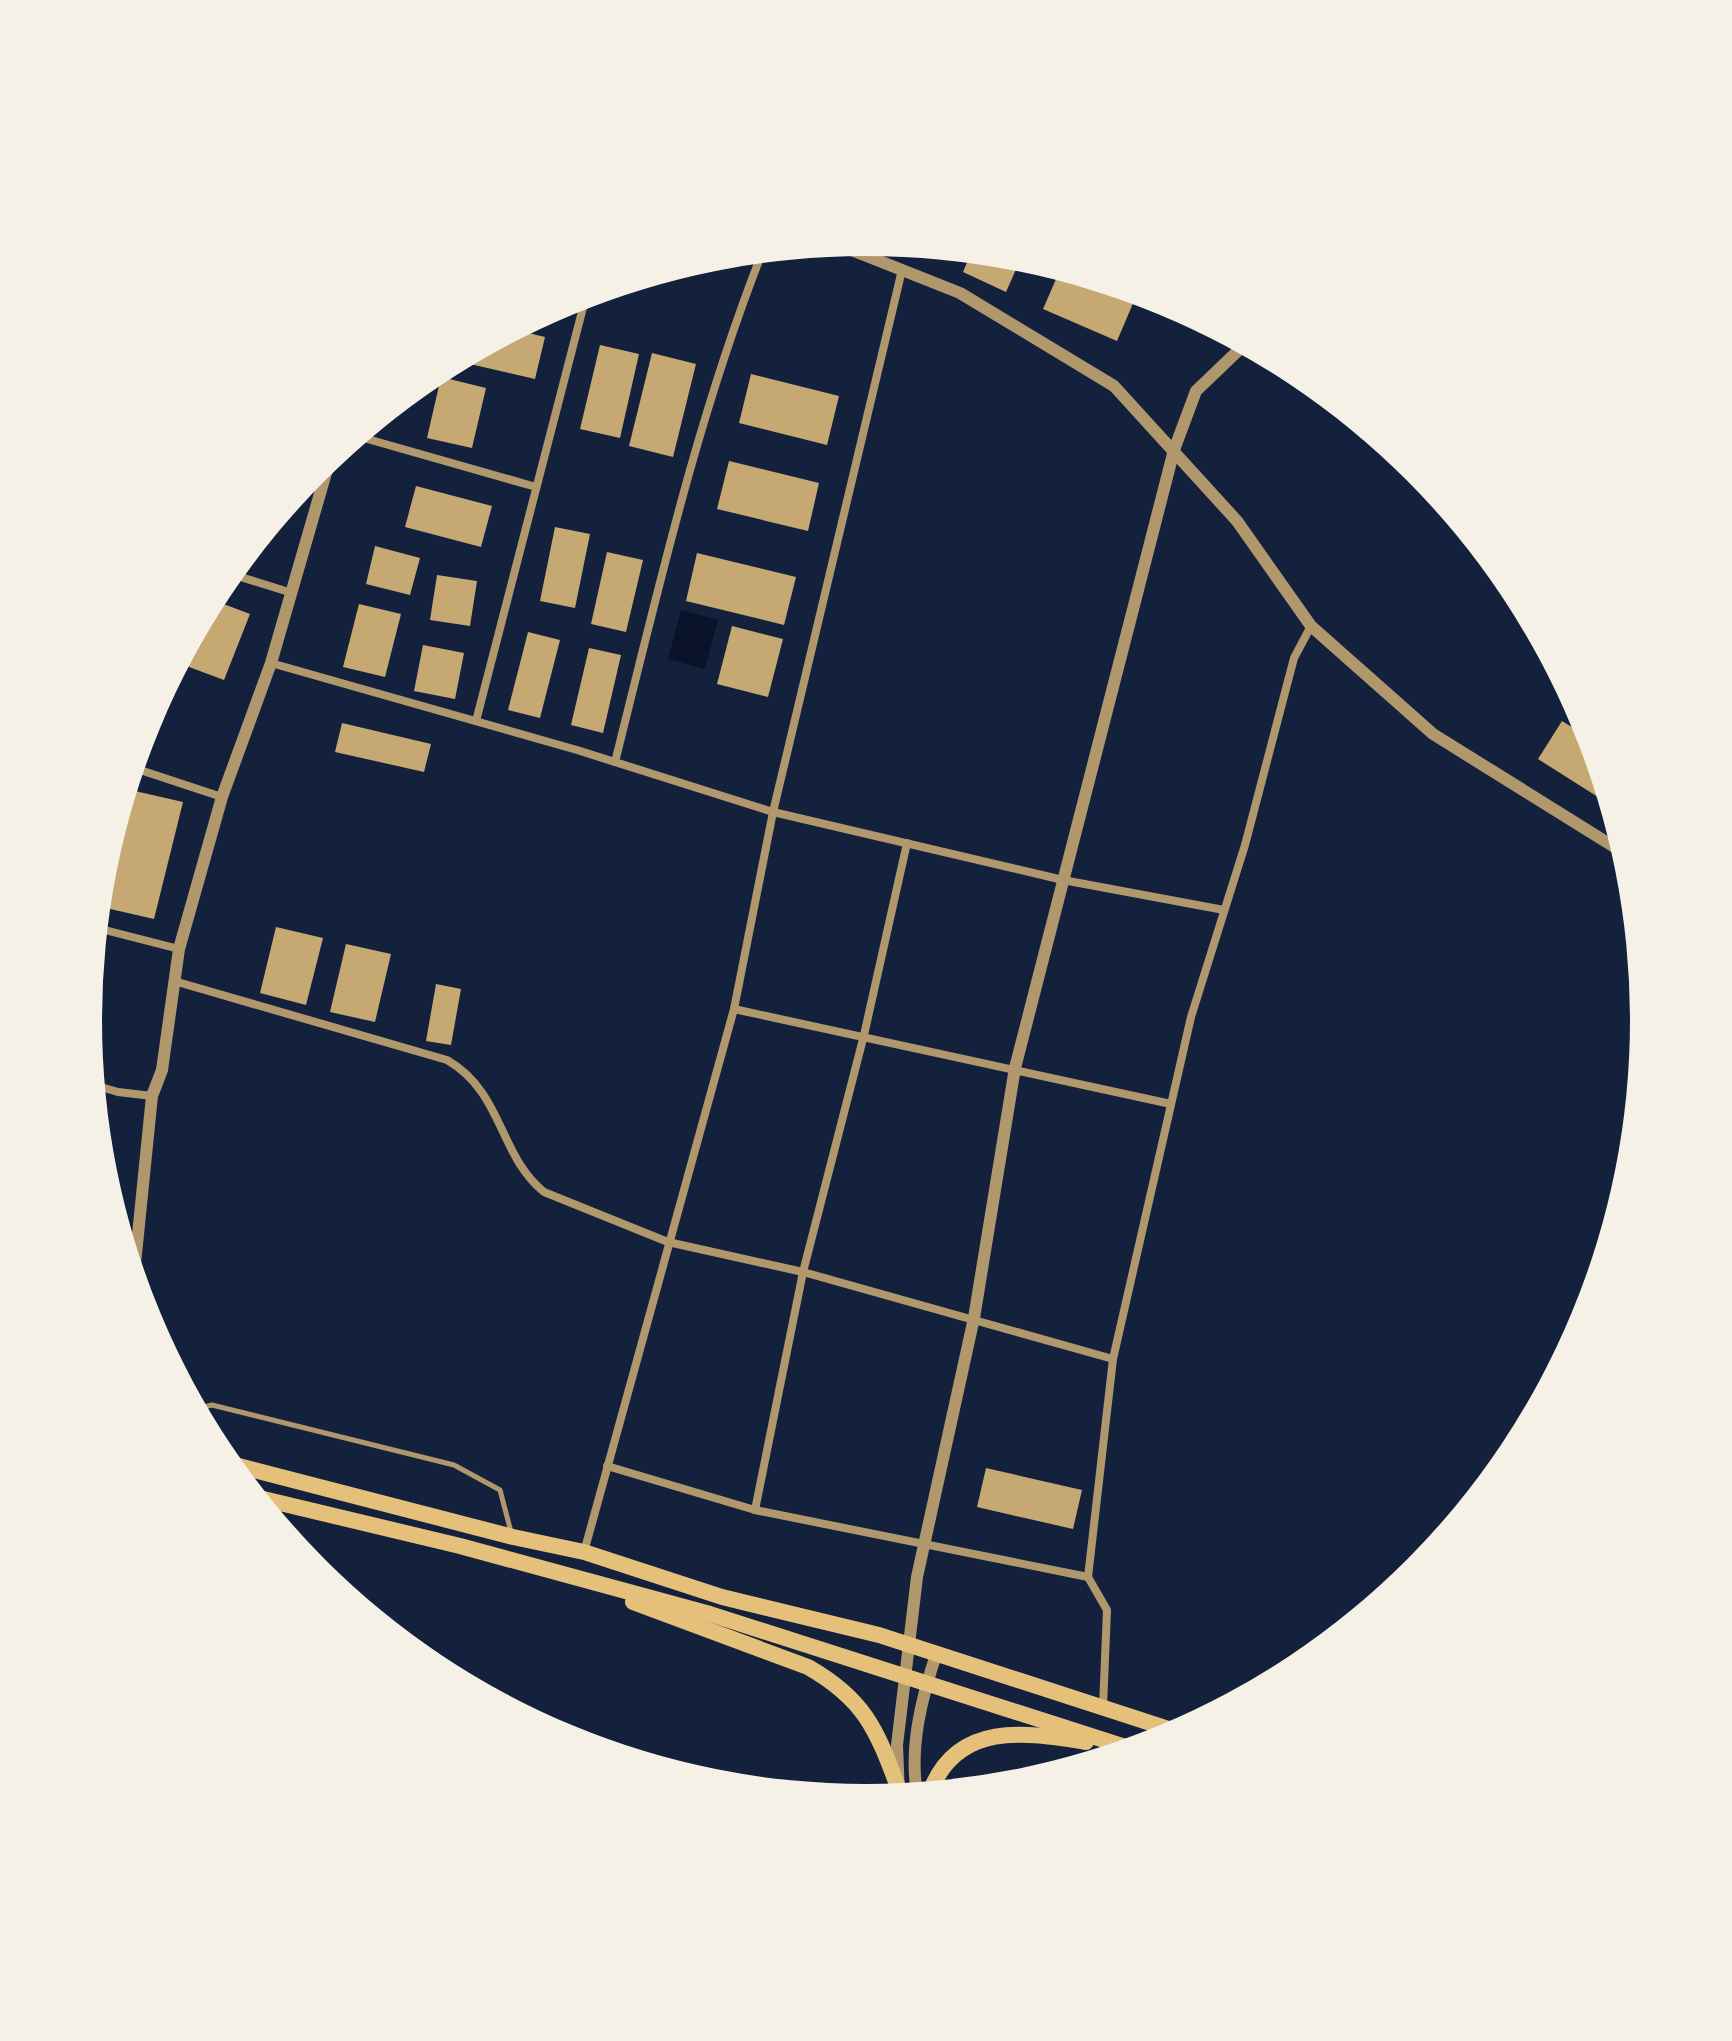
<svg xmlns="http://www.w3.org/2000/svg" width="1732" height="2041" font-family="Roboto,sans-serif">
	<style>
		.water { fill: #0b132b }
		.building { fill: #c6a872 }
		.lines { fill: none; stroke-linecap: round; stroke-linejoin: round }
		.service { stroke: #b1986c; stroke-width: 5 }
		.minor { stroke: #b1986c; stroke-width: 8 }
		.tertiary { stroke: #b1986c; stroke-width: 12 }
		.trunk { stroke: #e5c07b; stroke-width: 16 }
	</style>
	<rect width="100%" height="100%" fill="#14213d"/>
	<!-- water -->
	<path class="water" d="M681,610L718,620L705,669L668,659Z"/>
	<!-- building -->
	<g class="building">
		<path d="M971,253L1021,258L1006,292L963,272Z"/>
		<path d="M1060,270L1137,294L1117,341L1043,309Z"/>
		<path d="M516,330L545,337L535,379L457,361Z"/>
		<path d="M600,345L639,354L620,438L580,429Z"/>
		<path d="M652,353L696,364L673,457L629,446Z"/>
		<path d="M751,374L839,396L827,445L739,423Z"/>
		<path d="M441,377L486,388L472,448L427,438Z"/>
		<path d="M729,461L819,483L808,531L717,509Z"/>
		<path d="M416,486L492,506L481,547L405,527Z"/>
		<path d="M555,527L590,534L575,608L540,601Z"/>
		<path d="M375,546L420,558L410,595L366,584Z"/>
		<path d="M607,552L643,560L626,632L591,624Z"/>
		<path d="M697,553L796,577L784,625L686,601Z"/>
		<path d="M437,575L477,581L470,626L430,620Z"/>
		<path d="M213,600L250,614L224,680L181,664Z"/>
		<path d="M359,604L401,614L385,677L343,667Z"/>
		<path d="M732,626L783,639L768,697L717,684Z"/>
		<path d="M528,632L560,640L540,718L508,710Z"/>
		<path d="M423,645L464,653L455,699L414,691Z"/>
		<path d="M589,648L621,655L603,733L571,725Z"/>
		<path d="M1562,721L1590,738L1609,804L1538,759Z"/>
		<path d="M342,723L431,744L424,772L335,752Z"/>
		<path d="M135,791L183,802L154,919L106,908Z"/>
		<path d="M276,927L323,938L306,1005L260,993Z"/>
		<path d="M346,944L391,954L375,1022L330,1012Z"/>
		<path d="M436,984L461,989L451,1045L426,1041Z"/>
		<path d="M986,1468L1082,1490L1073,1529L977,1507Z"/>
	</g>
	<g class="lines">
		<!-- service -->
		<path class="service" d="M196,1409L212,1405L454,1465L500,1490L511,1532"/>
		<!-- minor -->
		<g class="minor">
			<path d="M357,436L536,487"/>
			<path d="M231,574L289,592"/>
			<path d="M271,663L577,750L773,812L1063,880L1224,910"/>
			<path d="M476,721L586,296"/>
			<path d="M615,762C658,591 697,418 762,253"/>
			<path d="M134,768L222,797"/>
			<path d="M97,928L179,949"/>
			<path d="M174,981L447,1060C503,1092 499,1156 544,1192L668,1242L803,1272L1113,1359"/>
			<path d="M734,1009L1171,1104"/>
			<path d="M94,1085L118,1092L152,1096"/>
			<path d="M607,1466L755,1510L1088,1577"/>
			<path d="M755,1510L803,1272L864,1035L907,843"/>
			<path d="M584,1552L734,1009L773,812L902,270"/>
			<path d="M1103,1707L1107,1610L1088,1577L1113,1359L1191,1017L1245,845L1294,658L1311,626"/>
		</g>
		<!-- tertiary -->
		<g class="tertiary">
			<path d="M839,245L960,293L1114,386L1237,521L1311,626L1433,734L1624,853"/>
			<path d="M134,1274L152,1096L162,1070L179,949L222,797L271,663L330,459"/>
			<path d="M917,1793C909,1747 922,1696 937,1652"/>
			<path d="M899,1795L897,1745L917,1577L974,1318L1015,1068L1174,450L1196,391L1244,345"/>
		</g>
		<!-- trunk -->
		<g class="trunk">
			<path d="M227,1463L513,1537L584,1552L722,1597L879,1635L1178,1732"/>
			<path d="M255,1497L460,1546L710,1614L1132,1749"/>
			<path d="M633,1602L808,1667C864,1699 876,1728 898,1787"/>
			<path d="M930,1792C957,1721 1025,1732 1086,1742"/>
		</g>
	</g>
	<!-- crop -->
	<path d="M0 0H1732V2041H0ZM102 1020a764 764 0 1 1 1528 0a764 764 0 1 1-1528 0Z" fill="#f6f1e7" fill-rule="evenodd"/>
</svg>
